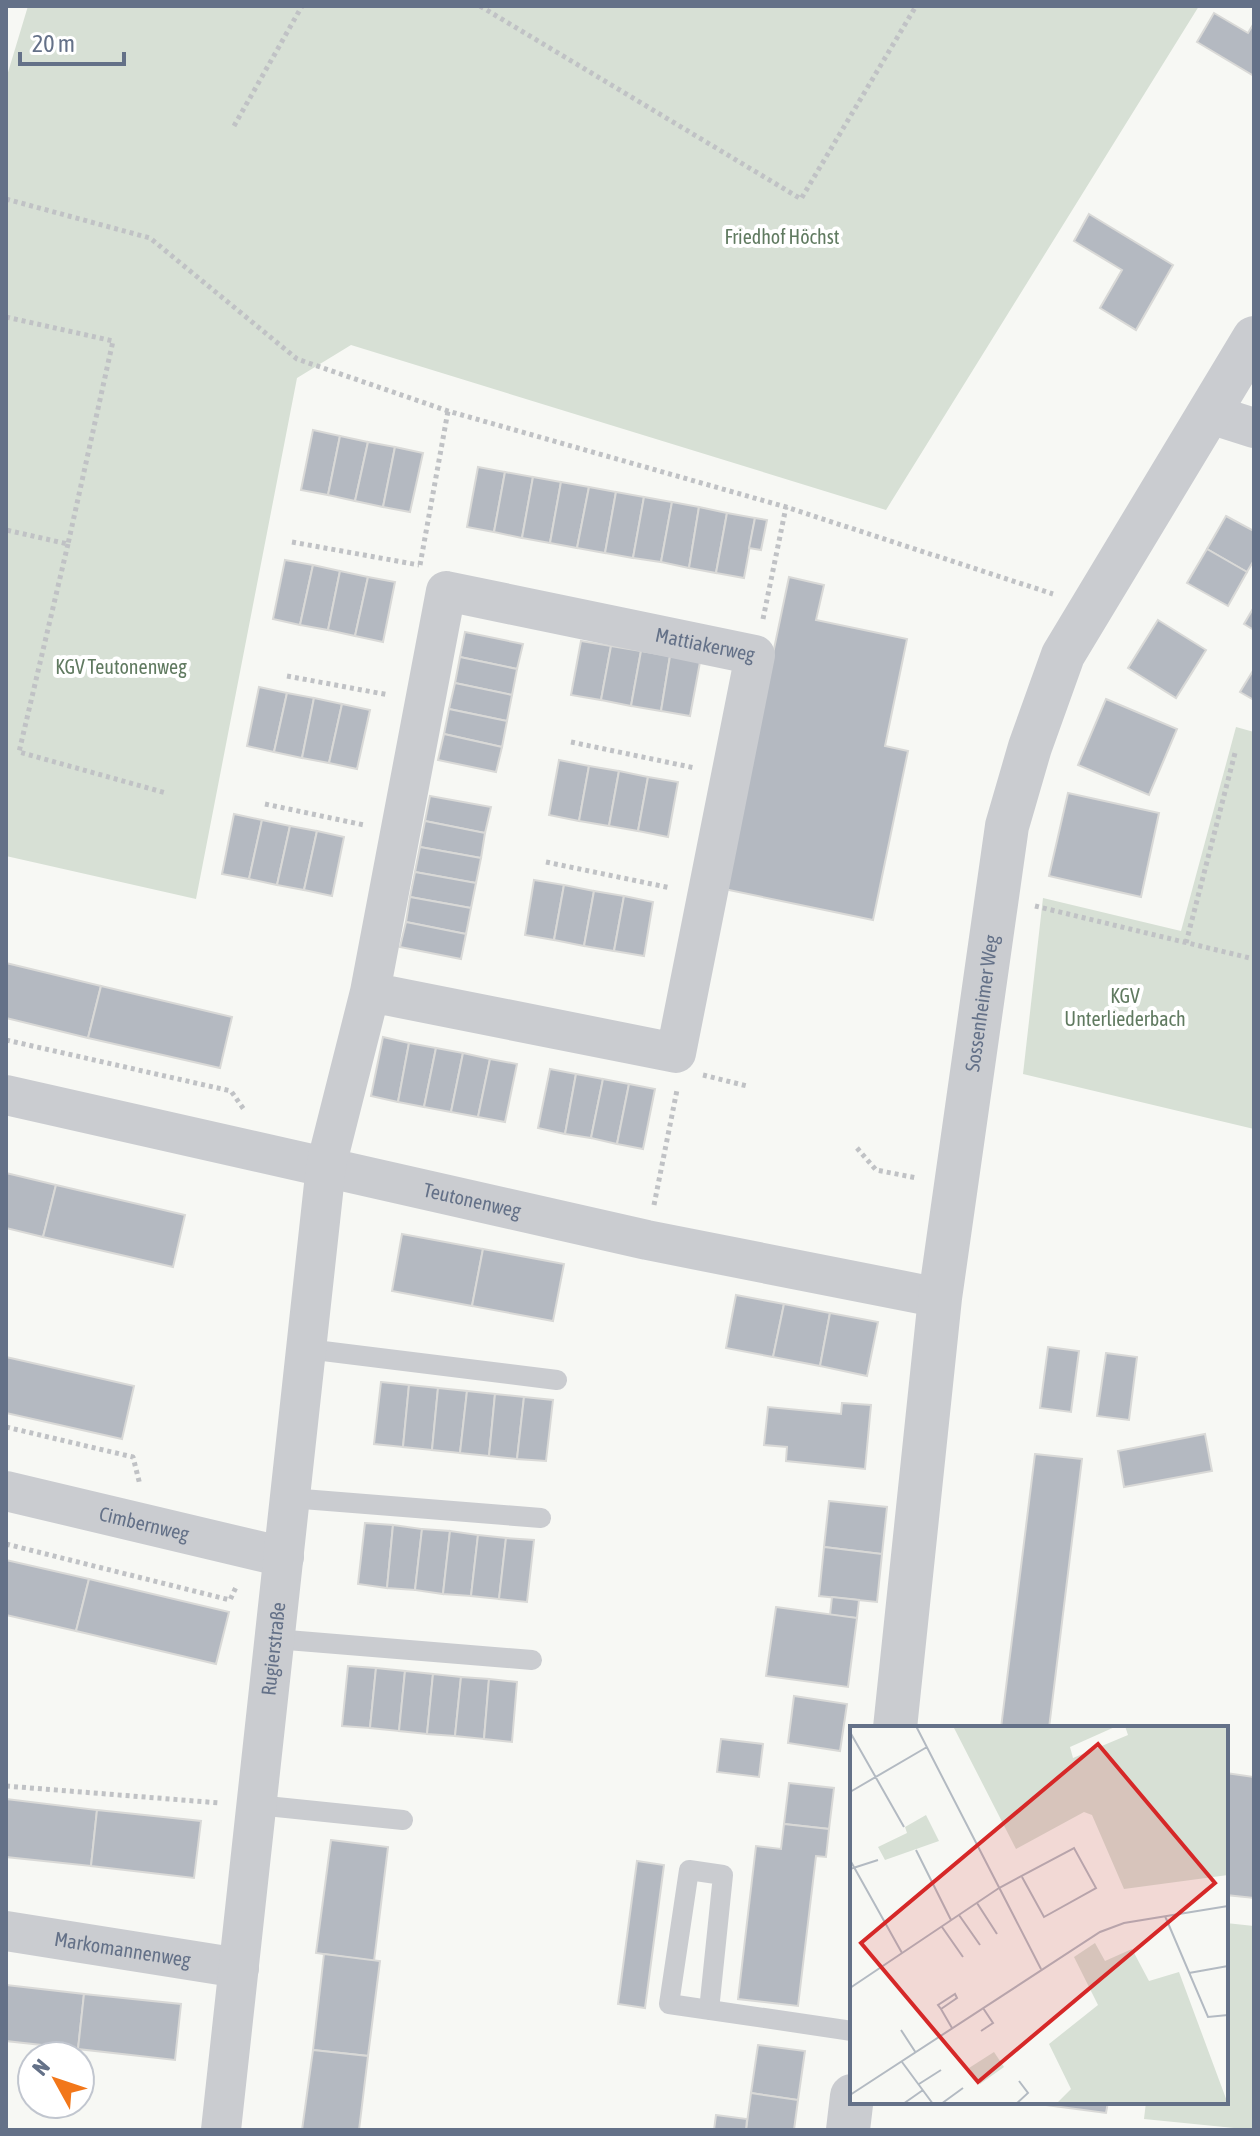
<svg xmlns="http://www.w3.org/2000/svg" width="1260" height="2136" font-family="'Asap Condensed',sans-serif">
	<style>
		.green { fill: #d7e0d5 }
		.building { fill: #b4b9c1; stroke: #d9d9d7; stroke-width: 2 }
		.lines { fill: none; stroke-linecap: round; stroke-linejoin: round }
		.path { stroke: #c0c2c5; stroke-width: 5; stroke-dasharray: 4 4; stroke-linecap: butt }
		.service { stroke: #caccd0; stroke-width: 20 }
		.minor { stroke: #caccd0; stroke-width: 40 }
		.tertiary { stroke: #caccd0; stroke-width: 44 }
		.labels { text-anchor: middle; stroke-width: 8; stroke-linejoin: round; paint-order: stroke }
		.park-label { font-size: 20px; fill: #607a60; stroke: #fff }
		.street-label { font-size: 20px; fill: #647188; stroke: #fff }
		.inset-road { fill: none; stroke: #b3bac2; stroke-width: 2 }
		.view { fill: #d62828; fill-opacity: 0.15; stroke: #d62828; stroke-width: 4 }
		.inset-edge { fill: none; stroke: #647188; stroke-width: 4 }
	</style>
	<rect width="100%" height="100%" fill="#f7f8f4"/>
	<!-- green -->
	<g class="green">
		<path d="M28,6H1199L886,510L351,345L297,378L196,899L6,856V79Z"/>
		<path d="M1236,727L1254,732V1129L1023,1074L1043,898L1181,931Z"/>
		<path d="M1226,1923L1254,1926V2130L1144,2119L1146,2102H1226Z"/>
	</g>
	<!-- building -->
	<g class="building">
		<path d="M1214,13L1248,33L1254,23V76L1197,42Z"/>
		<path d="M1089,214L1173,265L1136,330L1100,308L1122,270L1074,241Z"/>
		<path d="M313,430L340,436L328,495L301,490Z"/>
		<path d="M340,436L368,442L355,501L328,495Z"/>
		<path d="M368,442L395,447L383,507L355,501Z"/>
		<path d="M395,447L423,453L410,512L383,507Z"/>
		<path d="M478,467L505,472L494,532L467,527Z"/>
		<path d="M505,472L533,477L522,538L494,532Z"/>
		<path d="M533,477L561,482L550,543L522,538Z"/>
		<path d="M561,482L589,487L577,548L550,543Z"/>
		<path d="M589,487L616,492L605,553L577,548Z"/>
		<path d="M616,492L644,497L633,558L605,553Z"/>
		<path d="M644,497L672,502L661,562L633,558Z"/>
		<path d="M672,502L699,507L689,568L661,562Z"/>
		<path d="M699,507L727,513L716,573L689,568Z"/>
		<path d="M727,513L755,518L744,578L716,573Z"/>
		<path d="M1226,516L1254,531V560L1247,572L1207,549Z"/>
		<path d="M755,518L767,520L761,550L749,548Z"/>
		<path d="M1207,549L1247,572L1228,606L1187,583Z"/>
		<path d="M285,560L313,565L300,625L273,619Z"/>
		<path d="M313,565L340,571L328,630L300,625Z"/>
		<path d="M340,571L368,577L355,636L328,630Z"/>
		<path d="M368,577L395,582L383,642L355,636Z"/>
		<path d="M789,577L824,585L816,620L907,639L885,746L908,751L873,920L724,889Z"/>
		<path d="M1254,607V630L1244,624Z"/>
		<path d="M1158,620L1206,650L1176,698L1128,668Z"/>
		<path d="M465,632L523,644L517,669L460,657Z"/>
		<path d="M581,641L611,646L601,700L571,695Z"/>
		<path d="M611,646L641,651L631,706L601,700Z"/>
		<path d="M641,651L670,656L661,711L631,706Z"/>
		<path d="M670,656L700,662L690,716L661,711Z"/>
		<path d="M460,657L517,669L512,695L455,683Z"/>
		<path d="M1254,669V700L1240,692Z"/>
		<path d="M455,683L512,695L507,721L449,709Z"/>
		<path d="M259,687L287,693L274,752L247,746Z"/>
		<path d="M287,693L314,698L302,758L274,752Z"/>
		<path d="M314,698L342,704L329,763L302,758Z"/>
		<path d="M1106,699L1177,729L1149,795L1078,765Z"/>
		<path d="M342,704L370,710L357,769L329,763Z"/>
		<path d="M449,709L507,721L502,747L444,734Z"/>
		<path d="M444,734L502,747L496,772L438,760Z"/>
		<path d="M559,760L589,766L579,821L549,815Z"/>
		<path d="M589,766L619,771L609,826L579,821Z"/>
		<path d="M619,771L648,777L638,831L609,826Z"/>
		<path d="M648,777L678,782L668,837L638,831Z"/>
		<path d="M1068,793L1159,813L1141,897L1049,876Z"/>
		<path d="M430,796L491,807L485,833L425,821Z"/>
		<path d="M234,814L262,820L249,879L222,874Z"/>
		<path d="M262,820L290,826L277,885L249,879Z"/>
		<path d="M425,821L485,833L481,858L420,847Z"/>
		<path d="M290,826L317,831L304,890L277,885Z"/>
		<path d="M317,831L344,837L332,896L304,890Z"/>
		<path d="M420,847L481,858L476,883L415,872Z"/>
		<path d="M415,872L476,883L471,908L410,897Z"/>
		<path d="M534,880L564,885L554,940L525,935Z"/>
		<path d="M564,885L594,891L584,946L554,940Z"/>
		<path d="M594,891L624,896L614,951L584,946Z"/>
		<path d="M624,896L653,902L644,956L614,951Z"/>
		<path d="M410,897L471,908L466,934L406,922Z"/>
		<path d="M406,922L466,934L461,959L400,947Z"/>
		<path d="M6,963L101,986L88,1038L6,1018Z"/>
		<path d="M101,986L232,1017L220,1068L88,1038Z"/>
		<path d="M383,1037L409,1043L398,1102L371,1096Z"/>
		<path d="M409,1043L436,1048L424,1107L398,1102Z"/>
		<path d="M436,1048L463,1053L451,1112L424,1107Z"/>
		<path d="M463,1053L490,1059L478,1117L451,1112Z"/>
		<path d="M490,1059L517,1064L505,1122L478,1117Z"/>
		<path d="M550,1069L576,1074L565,1134L538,1128Z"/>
		<path d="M576,1074L603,1079L591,1138L565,1134Z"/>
		<path d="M603,1079L629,1084L617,1144L591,1138Z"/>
		<path d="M629,1084L655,1089L643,1149L617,1144Z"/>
		<path d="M6,1173L56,1185L43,1237L6,1228Z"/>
		<path d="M56,1185L185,1215L173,1267L43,1237Z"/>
		<path d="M402,1234L483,1249L472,1306L392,1291Z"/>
		<path d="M483,1249L564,1264L553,1321L472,1306Z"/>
		<path d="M736,1295L784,1304L773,1357L726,1348Z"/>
		<path d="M784,1304L830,1313L820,1366L773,1357Z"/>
		<path d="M830,1313L878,1322L867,1376L820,1366Z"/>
		<path d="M1048,1347L1079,1351L1071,1412L1040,1408Z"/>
		<path d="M1106,1353L1137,1357L1129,1420L1097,1416Z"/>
		<path d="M6,1357L134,1386L122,1439L6,1413Z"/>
		<path d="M381,1382L409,1385L403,1447L374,1444Z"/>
		<path d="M409,1385L438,1388L432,1450L403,1447Z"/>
		<path d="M438,1388L467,1391L460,1453L432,1450Z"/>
		<path d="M467,1391L495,1394L489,1456L460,1453Z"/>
		<path d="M495,1394L524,1397L517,1459L489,1456Z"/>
		<path d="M524,1397L553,1400L546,1461L517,1459Z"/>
		<path d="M842,1403L871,1405L865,1469L786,1461L787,1447L764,1445L768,1407L841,1414Z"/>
		<path d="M1205,1434L1212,1471L1124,1487L1118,1451Z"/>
		<path d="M1035,1454L1082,1459L1049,1728H1001Z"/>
		<path d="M829,1501L887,1507L882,1554L824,1547Z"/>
		<path d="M365,1523L393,1525L387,1588L358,1584Z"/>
		<path d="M393,1525L422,1529L415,1590L387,1588Z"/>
		<path d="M422,1529L450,1531L443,1594L415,1590Z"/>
		<path d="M450,1531L478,1535L471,1596L443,1594Z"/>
		<path d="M478,1535L506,1538L499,1599L471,1596Z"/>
		<path d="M506,1538L534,1540L527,1602L499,1599Z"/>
		<path d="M824,1547L882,1554L877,1602L819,1596Z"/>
		<path d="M6,1560L89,1579L76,1631L6,1615Z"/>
		<path d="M89,1579L229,1612L216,1664L76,1631Z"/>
		<path d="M832,1597L859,1600L857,1618L830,1615Z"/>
		<path d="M776,1607L857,1618L848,1687L766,1676Z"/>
		<path d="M348,1666L376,1668L370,1728L342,1726Z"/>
		<path d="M376,1668L405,1671L399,1731L370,1728Z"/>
		<path d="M405,1671L433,1674L427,1734L399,1731Z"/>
		<path d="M433,1674L461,1677L455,1736L427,1734Z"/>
		<path d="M461,1677L489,1679L484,1739L455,1736Z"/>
		<path d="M489,1679L517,1682L512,1742L484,1739Z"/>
		<path d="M794,1696L847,1704L840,1751L788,1743Z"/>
		<path d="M721,1739L763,1744L759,1777L717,1772Z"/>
		<path d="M1226,1773L1254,1777V1898L1226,1895Z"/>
		<path d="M789,1783L834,1788L829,1829L784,1824Z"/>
		<path d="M6,1799L97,1810L91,1866L6,1857Z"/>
		<path d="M97,1810L201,1821L194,1878L91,1866Z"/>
		<path d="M784,1824L829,1829L826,1857L816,1856L798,2006L738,1999L756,1846L781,1849Z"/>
		<path d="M331,1840L388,1847L374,1961L316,1953Z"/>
		<path d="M637,1861L664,1865L645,2008L618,2004Z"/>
		<path d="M324,1954L380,1961L368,2056L313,2050Z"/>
		<path d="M6,1985L84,1994L78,2049L6,2041Z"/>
		<path d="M84,1994L181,2004L175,2060L78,2049Z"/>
		<path d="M758,2045L805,2051L798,2100L751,2093Z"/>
		<path d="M313,2050L368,2056L359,2130H302Z"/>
		<path d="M751,2093L798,2100L794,2130H746Z"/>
		<path d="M1023,2102H1108L1106,2113Z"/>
		<path d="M716,2115L747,2119L746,2130H714Z"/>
	</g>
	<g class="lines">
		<!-- path -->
		<g class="path">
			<path d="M480,6L801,199L916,6"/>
			<path d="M234,126L302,6"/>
			<path d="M6,199L150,238L297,359L448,411L786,507L1053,594"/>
			<path d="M6,317L113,341L68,544L6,530"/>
			<path d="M292,542L419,565"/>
			<path d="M68,544L19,752L166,793"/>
			<path d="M420,565L448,411"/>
			<path d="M763,619L786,507"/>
			<path d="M287,676L389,695"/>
			<path d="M571,742L695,768"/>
			<path d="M265,804L364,825"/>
			<path d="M546,862L671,888"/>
			<path d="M1035,906L1254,959"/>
			<path d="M1186,943L1235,753"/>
			<path d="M6,1040L231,1091L245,1111"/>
			<path d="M703,1075L747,1086"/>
			<path d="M857,1148L876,1170L917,1178"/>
			<path d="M654,1205L677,1090"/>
			<path d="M6,1427L133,1457L140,1485"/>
			<path d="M6,1544L230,1600L237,1585"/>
			<path d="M6,1786L220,1803"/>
		</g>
		<!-- service -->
		<g class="service">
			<path d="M307,1349L557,1380"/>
			<path d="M290,1498L541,1518"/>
			<path d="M275,1639L532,1660"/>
			<path d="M257,1805L403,1820"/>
			<path d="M709,2010L723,1875L689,1870L669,2004L852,2031"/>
		</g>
		<!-- minor -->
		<g class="minor">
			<path d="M1210,414L1254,428"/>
			<path id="s1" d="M6,1095L647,1240L940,1298"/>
			<path id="s2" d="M6,1491L284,1557"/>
			<path id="s3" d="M6,1931L239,1968"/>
			<path id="s4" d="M221,2130L326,1166L370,992L446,591L755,655L676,1053L370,992"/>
		</g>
		<!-- tertiary -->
		<g class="tertiary">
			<path id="s5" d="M895,1728L940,1298L1007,826L1030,747L1063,655L1254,338"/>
			<path d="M848,2130L852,2096"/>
		</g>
	</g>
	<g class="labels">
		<!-- park labels -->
		<g class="park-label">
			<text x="782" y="244">Friedhof Höchst</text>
			<text x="121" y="674">KGV Teutonenweg</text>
			<text x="1125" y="1003">KGV<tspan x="1125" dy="23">Unterliederbach</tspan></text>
		</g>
		<!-- street labels -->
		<g class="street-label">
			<text dy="7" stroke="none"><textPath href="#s4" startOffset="1822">Mattiakerweg</textPath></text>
			<text dy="7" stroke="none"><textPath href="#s5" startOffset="730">Sossenheimer Weg</textPath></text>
			<text dy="7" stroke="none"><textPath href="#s1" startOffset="478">Teutonenweg</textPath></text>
			<text dy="7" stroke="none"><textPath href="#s2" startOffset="142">Cimbernweg</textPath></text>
			<text dy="7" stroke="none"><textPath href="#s4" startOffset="484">Rugierstraße</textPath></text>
			<text dy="7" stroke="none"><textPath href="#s3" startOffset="118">Markomannenweg</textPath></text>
		</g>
	</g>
	<!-- overview -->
	<g transform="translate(850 1726)">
		<rect width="378" height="378" fill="#f7f8f4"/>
		<path d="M103,0H267L220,21L223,32L278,9L275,0H378V149L274,163L242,89L234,86L166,123ZM76,89L89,115L35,134L28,121L57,107L55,101ZM245,217L255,235L282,223L299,255L329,246L378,378H206L221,363L199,318L248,279L224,231ZM144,326L154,341L130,358L119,342Z" fill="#d7e0d5"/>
		<path class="inset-road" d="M66,0L191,243M0,6L54,101M0,66L77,21M66,124L101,194M0,134L52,227M0,143L28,134M127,177L147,208M109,189L130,219M315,190L358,291L378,289M92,201L113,231M339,247L378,240M0,262L149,162L224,122L246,162L194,191L172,151M91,283L107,272L105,268L88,279L91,283L102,302M51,304L66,327M131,305L143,297L133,282M52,336L83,378M69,358L91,344M0,369L250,206L274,197L378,180M53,378L73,364M91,378L113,362M166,378L178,367L169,355"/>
		<path class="view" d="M248,18L365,157L128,356L11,217Z"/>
		<rect width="378" height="378" class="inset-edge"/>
	</g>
	<!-- border -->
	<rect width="1260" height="2136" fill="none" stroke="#647188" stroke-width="16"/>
	<!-- north arrow -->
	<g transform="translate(56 2080) rotate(310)"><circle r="38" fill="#ffffff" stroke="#c1c6cf" stroke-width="2"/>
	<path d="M0-6L14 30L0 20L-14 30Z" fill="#f2771a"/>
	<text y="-12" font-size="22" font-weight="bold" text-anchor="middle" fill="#647188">N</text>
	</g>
	<!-- scale -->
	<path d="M20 52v12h104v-12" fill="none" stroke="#647188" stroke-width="4"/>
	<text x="32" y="52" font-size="24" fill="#647188" stroke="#ffffff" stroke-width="6" paint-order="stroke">20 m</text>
</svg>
